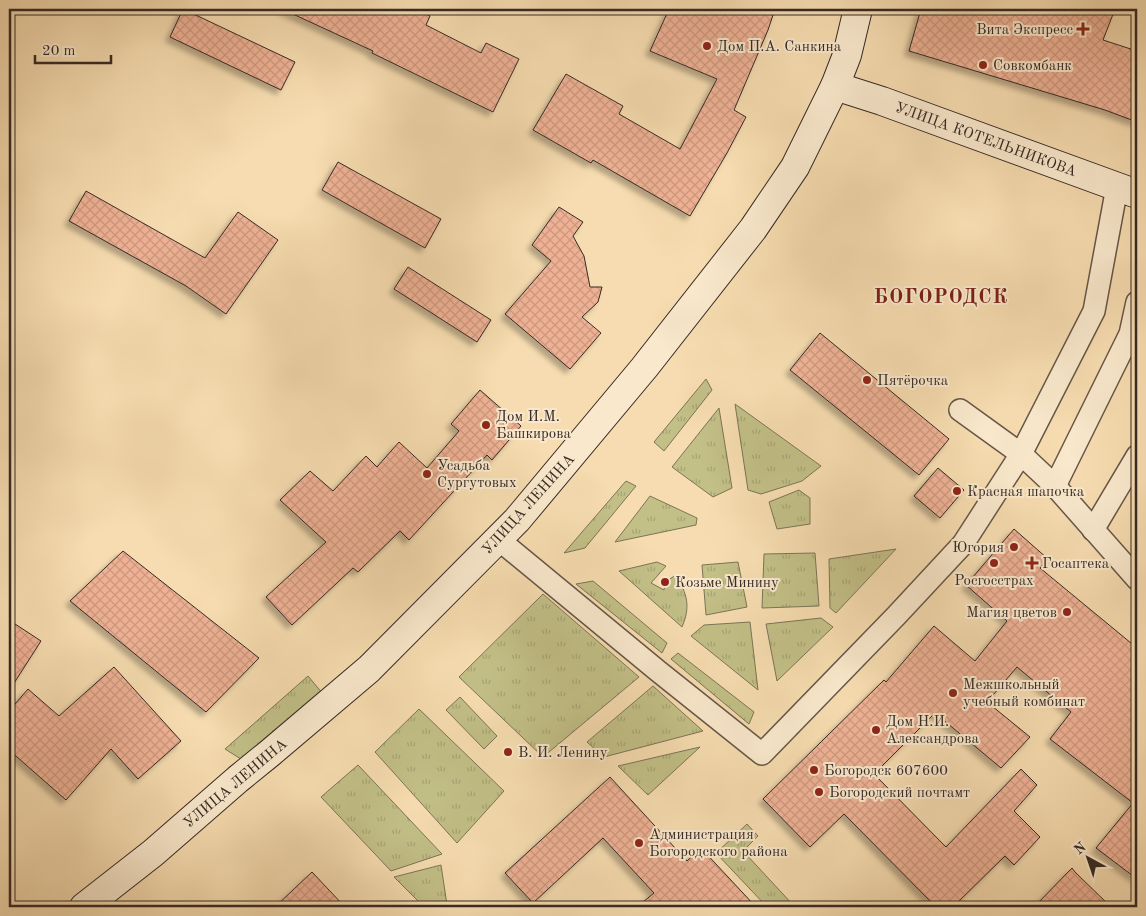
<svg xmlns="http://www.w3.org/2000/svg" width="1146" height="916" font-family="'Old Standard TT',serif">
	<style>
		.grass { fill: url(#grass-tufts); stroke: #7c7456 }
		.building { fill: url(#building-cross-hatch); stroke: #372a25; filter: url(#shadow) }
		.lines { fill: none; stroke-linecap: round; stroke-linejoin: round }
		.street-casing { stroke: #675648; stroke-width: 24 }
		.secondary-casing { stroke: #372a25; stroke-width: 30 }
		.street { stroke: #f9e8cc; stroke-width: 21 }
		.secondary { stroke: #f9e8cc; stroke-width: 28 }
		.poi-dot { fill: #8f2418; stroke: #f9e8cc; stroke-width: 2 }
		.labels { text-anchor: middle; stroke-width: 4; stroke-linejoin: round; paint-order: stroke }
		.poi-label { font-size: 15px; fill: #372a25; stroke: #f9e8cc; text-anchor: start }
		.street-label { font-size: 15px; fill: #372a25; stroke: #f9e8cc }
		.district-label { font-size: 20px; font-weight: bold; letter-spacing: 1px; fill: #7a1f14; stroke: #f9e8cc }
	</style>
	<defs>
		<pattern id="grass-tufts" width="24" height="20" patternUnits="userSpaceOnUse" patternTransform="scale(1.25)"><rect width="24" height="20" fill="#c2bf87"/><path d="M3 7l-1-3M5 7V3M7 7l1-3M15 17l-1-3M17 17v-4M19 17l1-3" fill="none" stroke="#a7a474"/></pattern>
		<pattern id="building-cross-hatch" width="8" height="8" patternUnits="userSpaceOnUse" patternTransform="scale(1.25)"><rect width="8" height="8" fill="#eeb194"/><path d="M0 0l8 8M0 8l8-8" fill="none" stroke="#cd987f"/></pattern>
		<filter id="shadow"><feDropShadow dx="-4.5" dy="4.5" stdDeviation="2.5" flood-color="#0004"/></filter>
	</defs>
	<rect width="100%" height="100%" fill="#f6dcb0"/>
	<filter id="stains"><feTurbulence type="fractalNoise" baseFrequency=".004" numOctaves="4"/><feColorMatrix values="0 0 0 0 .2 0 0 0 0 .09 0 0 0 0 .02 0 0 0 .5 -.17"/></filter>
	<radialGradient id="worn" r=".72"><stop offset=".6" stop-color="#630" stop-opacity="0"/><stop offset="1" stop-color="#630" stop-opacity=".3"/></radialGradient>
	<!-- grass -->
	<g class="grass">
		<path d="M706,379L712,390L664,451L654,442Z"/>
		<path d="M735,404L821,466L802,481L761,494L748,490Z"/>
		<path d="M719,408L732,488L713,497L672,467Z"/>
		<path d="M626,481L636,486L585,548L564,553Z"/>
		<path d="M799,490L810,498V524L777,529L769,502Z"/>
		<path d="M650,496L697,518L696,525L615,542Z"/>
		<path d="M896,549L836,613L830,608L829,559Z"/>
		<path d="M815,553L819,606L762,608L764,554Z"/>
		<path d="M657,562L666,566L651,583L664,590L665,582L676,575C687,594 691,606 682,627L619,571Z"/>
		<path d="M738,562L747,607L706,615L702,565Z"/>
		<path d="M593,581L667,643L662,653L576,584Z"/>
		<path d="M543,594L639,677L543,757L459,677Z"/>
		<path d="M821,618L833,627L777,681L766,624Z"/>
		<path d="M750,622L758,690L691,636L704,625Z"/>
		<path d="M678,653L754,712L749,724L671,659Z"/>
		<path d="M308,676L323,694L244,761L225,749Z"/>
		<path d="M653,686L703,731L604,757L587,742Z"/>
		<path d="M460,697L497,736L484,749L446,710Z"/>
		<path d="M419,709L504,791L457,843L375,752Z"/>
		<path d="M700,747L648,795L618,766Z"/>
		<path d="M358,765L442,854L391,871L321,797Z"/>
		<path d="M747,824L758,836L743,851L795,907H767L716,853Z"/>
		<path d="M441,865L447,905L444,907H424L394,877Z"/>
	</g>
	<!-- building -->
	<g class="building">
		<path d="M183,9L295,62L281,90L170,37Z"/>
		<path d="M282,9H416L430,16L426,25L481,53L486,43L519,59L493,112L372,53L373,51Z"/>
		<path d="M669,9H775L768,30L734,110L746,117L727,153L690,216L593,160L591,163L533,130L566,74L623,106L619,114L680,149L717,79L650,51Z"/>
		<path d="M921,9H1115L1103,40L1137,51V122L1105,110L909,51Z"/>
		<path d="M338,162L441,219L425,248L322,190Z"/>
		<path d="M86,191L205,258L238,212L278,240L226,314L186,286L69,221Z"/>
		<path d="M559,207L583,222L573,236L584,256L590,287H602L598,302L582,317L601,333L570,369L505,314L551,261L532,245Z"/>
		<path d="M408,267L491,320L477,342L394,289Z"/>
		<path d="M820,333L949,439L919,475L790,370Z"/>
		<path d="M480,390L521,426L492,460L487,455L409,540L400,531L358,572L353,568L292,625L266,597L326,542L280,500L310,471L333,491L366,456L377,467L399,442L427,468L459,431L451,424Z"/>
		<path d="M938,468L964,490L940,518L914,496Z"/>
		<path d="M1014,529L1048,559L1040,568L1137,648V879L1096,848L1133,803L1050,739L1071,712L1017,667L987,702L1030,737L1001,768L935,713L874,774L946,847L1021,769L1037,785L1014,811L1040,837L1014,865L1005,856L953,907H936L844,814L810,847L763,799L884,680L886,682L934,626L975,661L1007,621L966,585Z"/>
		<path d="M123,551L259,658L206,712L70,601Z"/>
		<path d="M9,620L41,641L9,691Z"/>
		<path d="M114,667L181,741L138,779L111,749L66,800L9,750V711L28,689L59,716Z"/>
		<path d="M610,777L687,861L701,848L756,907H637L654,893L603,838L533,903L505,873Z"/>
		<path d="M1072,868L1075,872L1111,907H1034Z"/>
		<path d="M312,872L345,907H275Z"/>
	</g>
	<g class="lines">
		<defs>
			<g id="street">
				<path d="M960,410L1021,454L1055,486L1137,579"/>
				<path d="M1055,486L1130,334L1137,302"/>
				<path d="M1093,530L1137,456"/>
				<path d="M498,539L658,671L762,754L896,616L963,544L1021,454L1094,311L1117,187"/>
			</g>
			<g id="secondary">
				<path d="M835,86L882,101L1137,194"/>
				<path d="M84,907L153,853L238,779L270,753L369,669L517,520L644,368L753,229L795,167L835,86L847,55L858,9"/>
			</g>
		</defs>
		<!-- street casing -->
		<use href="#street" class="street-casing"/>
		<!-- secondary casing -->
		<use href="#secondary" class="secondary-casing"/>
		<!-- street -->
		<use href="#street" class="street"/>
		<!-- secondary -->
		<use href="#secondary" class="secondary"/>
	</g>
	<!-- markers -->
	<g class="poi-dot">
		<path d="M1080.5 21.5h5v5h5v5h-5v5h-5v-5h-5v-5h5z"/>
		<circle cx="707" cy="46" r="5"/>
		<circle cx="983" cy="65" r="5"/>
		<circle cx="867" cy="380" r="5"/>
		<circle cx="486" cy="425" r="5"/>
		<circle cx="427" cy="474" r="5"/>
		<circle cx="957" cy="491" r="5"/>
		<circle cx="1014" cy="547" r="5"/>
		<circle cx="994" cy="563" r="5"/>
		<path d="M1029.5 555.5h5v5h5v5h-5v5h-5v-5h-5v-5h5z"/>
		<circle cx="665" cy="582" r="5"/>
		<circle cx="1067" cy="612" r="5"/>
		<circle cx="953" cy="693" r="5"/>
		<circle cx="876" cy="730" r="5"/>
		<circle cx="508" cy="752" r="5"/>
		<circle cx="814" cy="770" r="5"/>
		<circle cx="819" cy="792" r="5"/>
		<circle cx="639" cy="843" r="5"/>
	</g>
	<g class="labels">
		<!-- poi labels -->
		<g class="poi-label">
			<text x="1073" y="34" text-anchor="end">Вита Экспресс</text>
			<text x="717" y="51">Дом П.А. Санкина</text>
			<text x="993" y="70">Совкомбанк</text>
			<text x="877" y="385">Пятёрочка</text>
			<text x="496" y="421">Дом И.М.<tspan x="496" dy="17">Башкирова</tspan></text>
			<text x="437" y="470">Усадьба<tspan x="437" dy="17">Сургутовых</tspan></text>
			<text x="967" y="496">Красная шапочка</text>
			<text x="1004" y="552" text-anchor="end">Югория</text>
			<text x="1042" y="568">Госаптека</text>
			<text x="994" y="585" text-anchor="middle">Росгосстрах</text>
			<text x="675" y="587">Козьме Минину</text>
			<text x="1057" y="617" text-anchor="end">Магия цветов</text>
			<text x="963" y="689">Межшкольный<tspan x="963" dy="17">учебный комбинат</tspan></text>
			<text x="886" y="726">Дом Н.И.<tspan x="886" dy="17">Александрова</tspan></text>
			<text x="518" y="757">В. И. Ленину</text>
			<text x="824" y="775">Богородск 607600</text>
			<text x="829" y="797">Богородский почтамт</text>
			<text x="649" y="839">Администрация<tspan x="649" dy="17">Богородского района</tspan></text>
		</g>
		<!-- street labels -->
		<g class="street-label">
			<text transform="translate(986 139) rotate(20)" y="5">УЛИЦА КОТЕЛЬНИКОВА</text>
			<text transform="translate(528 504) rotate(-48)" y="5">УЛИЦА ЛЕНИНА</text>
			<text transform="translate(235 783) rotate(-40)" y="5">УЛИЦА ЛЕНИНА</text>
		</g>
		<!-- district labels -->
		<g class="district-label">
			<text x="941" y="303">БОГОРОДСК</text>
		</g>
	</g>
	<!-- margin -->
	<rect width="1146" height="916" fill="none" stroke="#f6dcb0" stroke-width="30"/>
	<rect x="10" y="10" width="1126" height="896" fill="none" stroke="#372a25" stroke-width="2.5"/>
	<rect x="15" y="15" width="1116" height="886" fill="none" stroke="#372a25"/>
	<!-- north arrow -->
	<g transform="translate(1088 858) rotate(320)" stroke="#f9e8cc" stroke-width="4" paint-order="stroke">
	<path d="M0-4L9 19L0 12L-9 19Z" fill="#372a25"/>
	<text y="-8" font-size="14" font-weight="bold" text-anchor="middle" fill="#372a25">N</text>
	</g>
	<!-- scale -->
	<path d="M35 55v8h76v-8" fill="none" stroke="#372a25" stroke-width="2.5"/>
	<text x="42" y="55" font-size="15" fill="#372a25" stroke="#f9e8cc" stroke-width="4" paint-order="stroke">20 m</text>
	<rect width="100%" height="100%" filter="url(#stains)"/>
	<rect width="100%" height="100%" fill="url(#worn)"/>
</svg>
